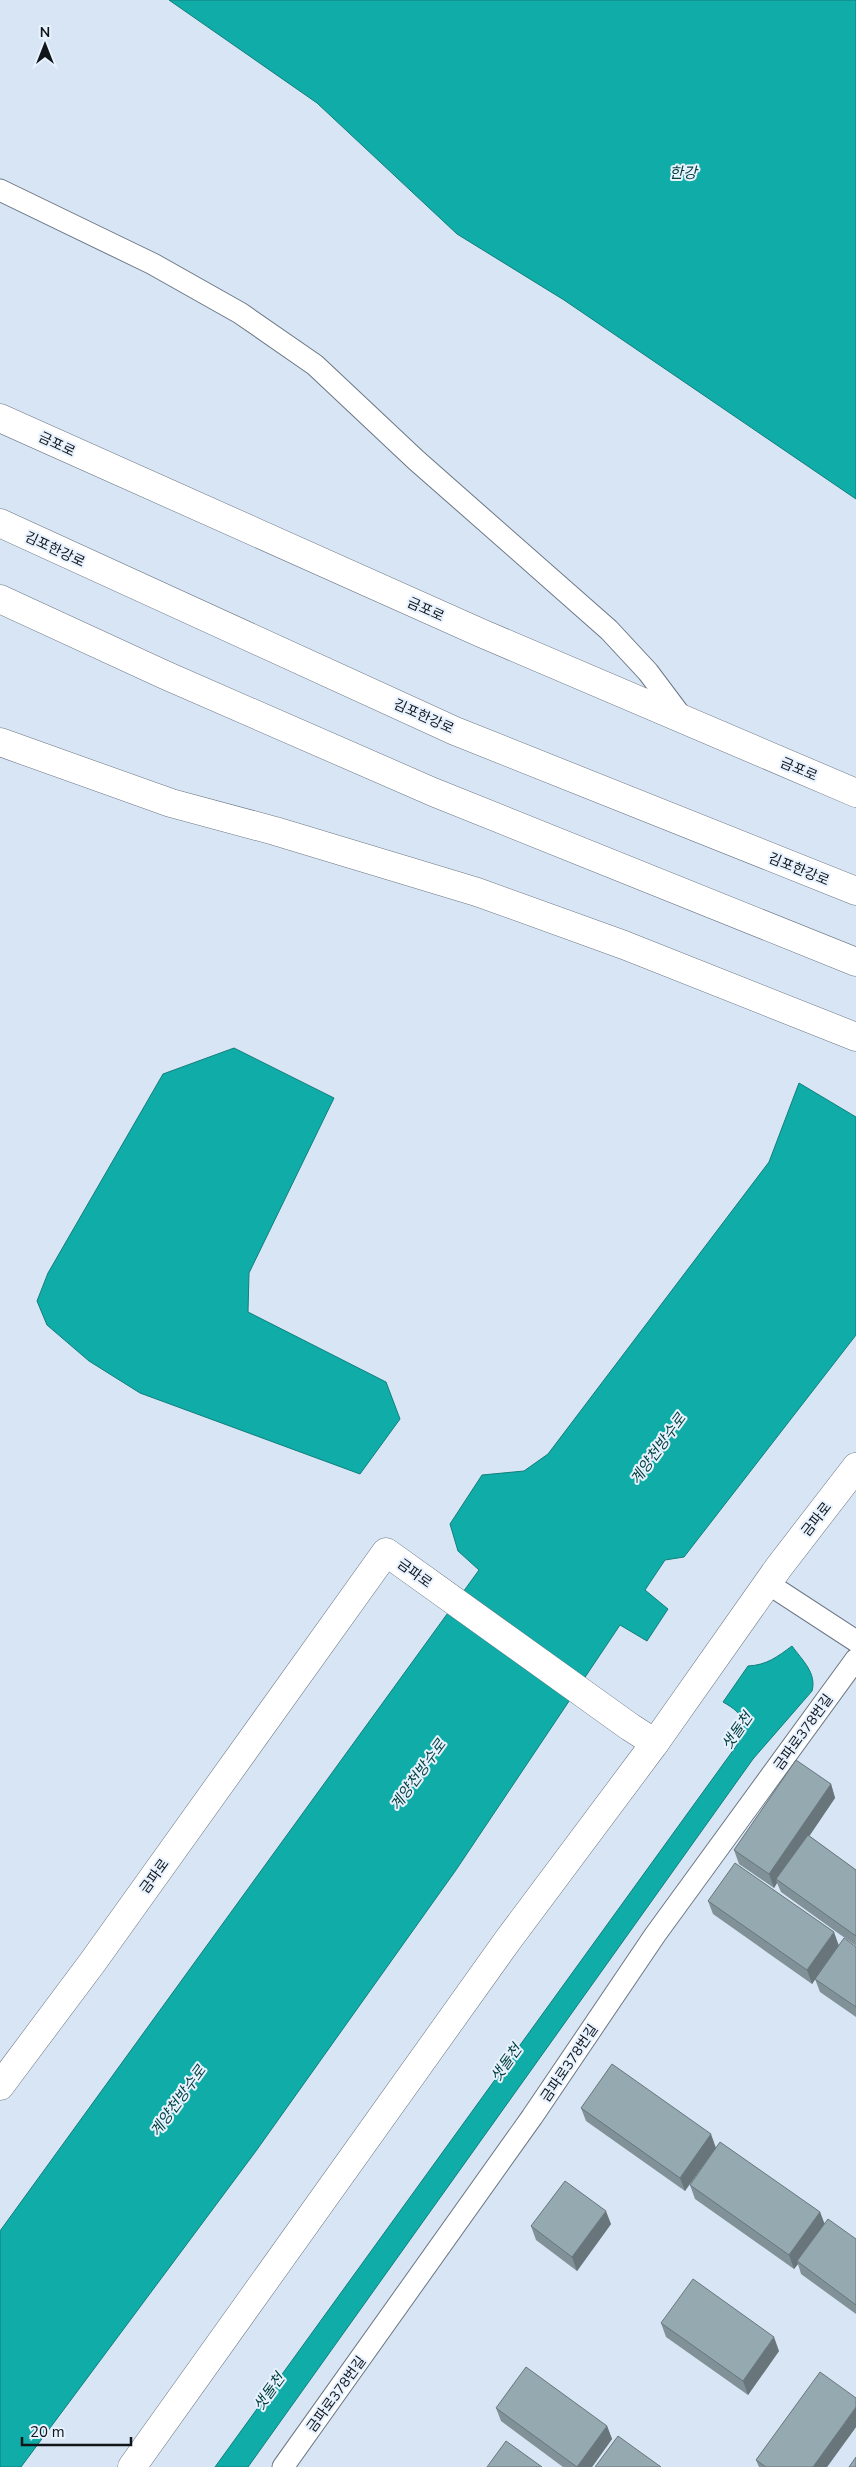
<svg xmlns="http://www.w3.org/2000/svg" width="856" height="2467" font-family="'Nunito Sans','Noto Sans KR',sans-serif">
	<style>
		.water { fill: #10aca8; stroke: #107f7e }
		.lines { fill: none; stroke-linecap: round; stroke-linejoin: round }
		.service-casing { stroke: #6b7785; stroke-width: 23 }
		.minor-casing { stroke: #6b7785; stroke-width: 29 }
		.secondary-casing { stroke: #6b7785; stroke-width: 29 }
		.trunk-casing { stroke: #6b7785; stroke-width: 29 }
		.service { stroke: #fff; stroke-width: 21 }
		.minor { stroke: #fff; stroke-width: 28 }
		.secondary { stroke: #fff; stroke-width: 28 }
		.trunk { stroke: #fff; stroke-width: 28 }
		.wall { fill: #809198 }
		.shaded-wall { fill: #68767c }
		.building { fill: #95a9b1; stroke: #68767c }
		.labels { text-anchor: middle; stroke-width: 4; stroke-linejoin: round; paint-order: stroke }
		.street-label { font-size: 14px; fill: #11161b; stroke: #e7f2fe }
		.water-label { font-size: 15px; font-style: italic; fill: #003e3c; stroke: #e7f2fe }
	</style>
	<rect width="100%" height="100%" fill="#d8e5f4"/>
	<!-- water -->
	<g class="water">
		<path d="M169,0H856V499L564,300L457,234L317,103Z"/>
		<path d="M234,1048L334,1098L249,1273L248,1312L386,1382L400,1419L360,1474L140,1393L89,1361L47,1325L37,1301L48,1273L163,1074Z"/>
		<path d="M799,1083L856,1117V1335L684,1557L665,1560L645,1590L668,1609L647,1641L620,1625L456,1870L256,2151L21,2467H0V2231L479,1570L458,1551L450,1524L482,1475L524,1471L548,1454L769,1162Z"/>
		<path d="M792,1646C802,1660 817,1673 812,1691L753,1759L248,2467H215L737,1745C746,1722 746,1715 723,1702L748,1666C767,1665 777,1657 792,1646Z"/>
	</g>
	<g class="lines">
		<defs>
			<g id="service">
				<path d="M0,190L153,264L240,313L315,365L416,460L609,630L648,672L684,720"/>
				<path d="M767,1583L856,1641"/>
				<path d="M283,2467L532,2117L655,1935L856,1659"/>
			</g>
			<g id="minor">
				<path d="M0,418L481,633L856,793"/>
				<path d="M0,2086L92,1963L386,1552L630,1727L655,1743"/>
				<path d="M132,2467L508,1940L655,1743L779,1567L856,1467"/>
			</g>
			<path id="secondary" d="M0,742L171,803L275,831L477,892L624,945L856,1037"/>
			<g id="trunk">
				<path d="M0,523L455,731L856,891"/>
				<path d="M0,599L165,675L433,792L856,962"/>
			</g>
		</defs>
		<!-- service casing -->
		<use href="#service" class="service-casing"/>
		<!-- minor casing -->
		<use href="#minor" class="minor-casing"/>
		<!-- secondary casing -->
		<use href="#secondary" class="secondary-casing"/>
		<!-- trunk casing -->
		<use href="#trunk" class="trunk-casing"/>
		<!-- service -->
		<use href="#service" class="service"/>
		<!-- minor -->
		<use href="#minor" class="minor"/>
		<!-- secondary -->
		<use href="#secondary" class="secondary"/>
		<!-- trunk -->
		<use href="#trunk" class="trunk"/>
	</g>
	<!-- wall -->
	<g class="wall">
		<path d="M831,1784L835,1798L809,1836L856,1870V1946L781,1892L777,1883L774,1888L739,1864L734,1850Z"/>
		<path d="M708,1901L839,1945L856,1947V2017L820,1992L815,1979L812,1984L713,1914Z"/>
		<path d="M581,2108L711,2134L685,2191L586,2121Z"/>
		<path d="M690,2185L820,2212L824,2223L856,2239V2314L801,2274L798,2264L794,2269L695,2199Z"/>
		<path d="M611,2224L577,2271L536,2240L531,2226Z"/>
		<path d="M661,2323L779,2351L748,2395L666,2337Z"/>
		<path d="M496,2408L607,2426L612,2439L592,2467H563L501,2421Z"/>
		<path d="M856,2427L827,2467H759L756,2460Z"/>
	</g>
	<!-- shaded-wall -->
	<g class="shaded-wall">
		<path d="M831,1784L835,1798L779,1881L776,1879L777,1883L774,1888L769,1874Z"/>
		<path d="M834,1932L839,1946L812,1984L807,1970Z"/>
		<path d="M711,2134L716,2148L685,2191L680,2178Z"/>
		<path d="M606,2211L611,2224L577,2271L572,2257Z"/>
		<path d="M820,2212L825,2225L797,2261L798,2264L794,2269L789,2255Z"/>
		<path d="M774,2337L779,2351L748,2395L743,2381Z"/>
		<path d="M856,2407V2427L827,2467H813Z"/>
		<path d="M607,2426L612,2439L592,2467H577Z"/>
	</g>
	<!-- building -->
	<g class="building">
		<path d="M796,1760L831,1784L769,1874L734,1850Z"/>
		<path d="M808,1835L856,1870V1936L776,1879Z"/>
		<path d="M735,1863L834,1932L807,1970L708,1901Z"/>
		<path d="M844,1938L856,1947V2007L815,1979Z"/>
		<path d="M612,2064L711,2134L680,2178L581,2108Z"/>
		<path d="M720,2142L820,2212L789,2255L690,2185Z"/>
		<path d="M565,2181L606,2211L572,2257L531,2226Z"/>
		<path d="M828,2219L856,2239V2305L797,2261Z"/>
		<path d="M693,2279L774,2337L743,2381L661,2323Z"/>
		<path d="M526,2367L607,2426L577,2467L496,2408Z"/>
		<path d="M820,2372L856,2398V2407L813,2467H766L756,2460Z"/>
		<path d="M618,2436L661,2467H595Z"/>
		<path d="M506,2441L542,2467H487Z"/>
		<path d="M856,2457V2467H849Z"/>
	</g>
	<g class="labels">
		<!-- street labels -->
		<g class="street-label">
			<text transform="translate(57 444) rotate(25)" y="5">금포로</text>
			<text transform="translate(55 549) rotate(25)" y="5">김포한강로</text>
			<text transform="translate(426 609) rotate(24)" y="5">금포로</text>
			<text transform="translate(424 716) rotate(24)" y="5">김포한강로</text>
			<text transform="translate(799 769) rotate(23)" y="5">금포로</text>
			<text transform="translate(799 869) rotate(22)" y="5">김포한강로</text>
			<text transform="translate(816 1519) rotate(-52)" y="5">금파로</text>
			<text transform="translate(415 1573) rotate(36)" y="5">금파로</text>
			<text transform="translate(803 1732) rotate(-54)" y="5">금파로378번길</text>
			<text transform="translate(154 1876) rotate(-54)" y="5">금파로</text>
			<text transform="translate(569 2063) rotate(-56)" y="5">금파로378번길</text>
			<text transform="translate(336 2394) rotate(-54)" y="5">금파로378번길</text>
		</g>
		<!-- water labels -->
		<g class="water-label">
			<text x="683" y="178">한강</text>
			<text transform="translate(658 1449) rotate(-54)" y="5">계양천방수로</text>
			<text transform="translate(737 1731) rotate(-55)" y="5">샛돌천</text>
			<text transform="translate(418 1775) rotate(-54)" y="5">계양천방수로</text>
			<text transform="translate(506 2063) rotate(-54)" y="5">샛돌천</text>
			<text transform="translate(178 2101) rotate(-54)" y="5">계양천방수로</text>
			<text transform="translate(269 2392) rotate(-54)" y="5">샛돌천</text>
		</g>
	</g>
	<!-- north arrow -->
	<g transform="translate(45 45)" stroke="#e7f2fe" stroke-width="4" paint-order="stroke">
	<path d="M0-4L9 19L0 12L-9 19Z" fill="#11161b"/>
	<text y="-8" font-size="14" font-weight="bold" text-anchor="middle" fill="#11161b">N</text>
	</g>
	<!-- scale -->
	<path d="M22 2437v8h109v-8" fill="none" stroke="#11161b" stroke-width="2.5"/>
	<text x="30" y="2437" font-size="15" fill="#11161b" stroke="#e7f2fe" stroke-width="4" paint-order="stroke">20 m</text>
</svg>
